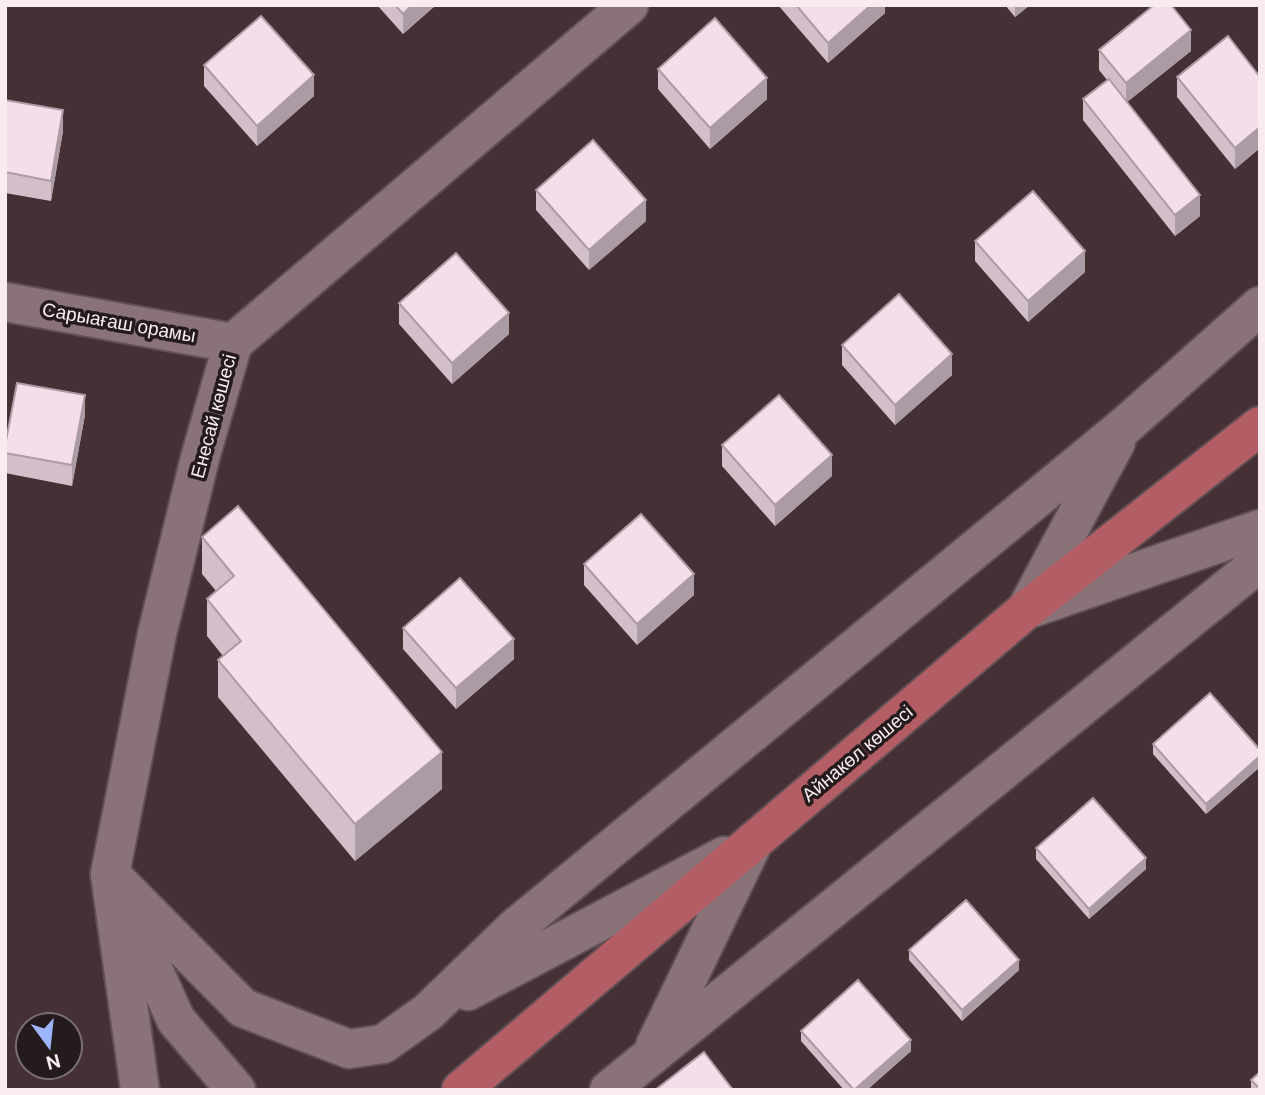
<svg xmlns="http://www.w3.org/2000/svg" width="1265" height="1095" font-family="'DM Sans',sans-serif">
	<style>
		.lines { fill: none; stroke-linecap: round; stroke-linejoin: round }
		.minor-casing { stroke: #5f4f54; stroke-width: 42 }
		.major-casing { stroke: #5f4f54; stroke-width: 42 }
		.minor { stroke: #897378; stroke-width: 38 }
		.major { stroke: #b35d64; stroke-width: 38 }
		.wall { fill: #d2bfc9 }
		.shaded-wall { fill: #ab9ba4 }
		.building { fill: #f4deea; stroke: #ab9ba4; stroke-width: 2 }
		.labels { text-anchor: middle; stroke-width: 7; stroke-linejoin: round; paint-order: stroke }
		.street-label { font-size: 19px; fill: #f9ecef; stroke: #241b1d }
	</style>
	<rect width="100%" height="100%" fill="#443035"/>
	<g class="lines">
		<defs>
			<g id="minor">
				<path d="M5,302L233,343"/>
				<path d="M1032,608L1260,529"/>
				<path d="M1026,610L1116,442"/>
				<path d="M110,874L243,1008L349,1049L383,1044L428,1012L516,927L1126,425L1260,306"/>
				<path d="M127,911L176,1020L236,1090"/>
				<path d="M468,991L724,856"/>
				<path d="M655,1046L754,841"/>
				<path d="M140,1090L110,874L157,634L200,458L233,343L629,5"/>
				<path d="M609,1090L1260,562"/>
			</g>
			<path id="major" d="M461,1090L1026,610L1260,426"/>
		</defs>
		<!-- minor casing -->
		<use href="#minor" class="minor-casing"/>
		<!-- major casing -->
		<use href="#major" class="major-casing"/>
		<!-- minor -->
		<use href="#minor" class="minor"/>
		<!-- major -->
		<use href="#major" class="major"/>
	</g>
	<!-- wall -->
	<g class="wall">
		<path d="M377,5H436L403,34Z"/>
		<path d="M778,5H885V13L828,63Z"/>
		<path d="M1005,5H1030L1015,17Z"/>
		<path d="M1099,50L1191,51L1127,102L1200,216L1175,236L1083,120V99L1107,80L1099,70Z"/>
		<path d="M204,65L314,96L257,146L204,86Z"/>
		<path d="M658,69L767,99L710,149L658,89Z"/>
		<path d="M1177,77H1260V148L1235,169L1177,97Z"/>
		<path d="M5,100L63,131L51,201L5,193Z"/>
		<path d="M536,190L646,221L589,270L536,210Z"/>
		<path d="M975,241L1085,272L1028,322L975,261Z"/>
		<path d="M399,303L509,334L452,384L399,324Z"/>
		<path d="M842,345L952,375L895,425L842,365Z"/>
		<path d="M85,415L72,486L5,473V446Z"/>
		<path d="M722,445L832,476L775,526L722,466Z"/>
		<path d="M202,537L442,789L355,861L218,697V660L223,656L207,636V599L216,591L202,574Z"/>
		<path d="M584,564L694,595L637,645L584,585Z"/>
		<path d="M403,628L514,659L456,709L403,649Z"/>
		<path d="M1153,744L1260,750V767L1206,814L1153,754Z"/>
		<path d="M1036,848L1146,869L1089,919L1036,859Z"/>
		<path d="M909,950L1019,970L962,1021L909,960Z"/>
		<path d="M801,1031L911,1051L867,1090H844L801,1041Z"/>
		<path d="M1251,1080L1260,1090H1251Z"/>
	</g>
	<!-- shaded-wall -->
	<g class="shaded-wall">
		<path d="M412,5H436L403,34V14Z"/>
		<path d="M871,5H885V13L828,63V43Z"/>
		<path d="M1015,5H1030L1015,17Z"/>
		<path d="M1191,30V51L1126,103V83Z"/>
		<path d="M314,75V96L257,146V126Z"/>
		<path d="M767,78V99L710,149V128Z"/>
		<path d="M63,110V131L51,201V181Z"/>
		<path d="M1260,127V148L1235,169V148Z"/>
		<path d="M1200,195V216L1175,236V215Z"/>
		<path d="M646,200V221L589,270V250Z"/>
		<path d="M1085,251V272L1028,322V301Z"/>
		<path d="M509,313V334L452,384V363Z"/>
		<path d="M952,354V375L895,425V405Z"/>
		<path d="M85,395V415L72,486V465Z"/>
		<path d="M832,455V476L775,526V505Z"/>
		<path d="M694,574V595L637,645V624Z"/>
		<path d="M514,639V659L456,709V688Z"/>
		<path d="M442,752V789L355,861V824Z"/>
		<path d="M1260,756V767L1206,814V804Z"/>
		<path d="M1146,858V869L1089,919V909Z"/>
		<path d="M1019,960V970L962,1021V1010Z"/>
		<path d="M911,1040V1051L867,1090H854Z"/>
	</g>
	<!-- building -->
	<g class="building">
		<path d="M395,5H412L403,14Z"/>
		<path d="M796,5H871L828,43Z"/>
		<path d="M1154,5H1171L1191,30L1126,83L1099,50Z"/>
		<path d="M261,16L314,75L257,126L204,65Z"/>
		<path d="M715,18L767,78L710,128L658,69Z"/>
		<path d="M1228,36L1260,77V127L1235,148L1177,77Z"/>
		<path d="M1109,79L1200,195L1175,215L1083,99Z"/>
		<path d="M5,100L63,110L51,181L5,172Z"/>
		<path d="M593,140L646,200L589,250L536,190Z"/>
		<path d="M1033,191L1085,251L1028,301L975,241Z"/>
		<path d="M456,253L509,313L452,363L399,303Z"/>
		<path d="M899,294L952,354L895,405L842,345Z"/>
		<path d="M17,383L85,395L72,465L5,453V446Z"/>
		<path d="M779,395L832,455L775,505L722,445Z"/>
		<path d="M238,506L442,752L355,824L218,660L241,641L207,599L234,576L202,537Z"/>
		<path d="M641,514L694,574L637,624L584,564Z"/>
		<path d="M460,578L514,639L456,688L403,628Z"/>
		<path d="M1210,693L1260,750V756L1206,804L1153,744Z"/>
		<path d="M1093,798L1146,858L1089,909L1036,848Z"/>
		<path d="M966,900L1019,960L962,1010L909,950Z"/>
		<path d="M858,980L911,1040L854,1090L801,1031Z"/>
		<path d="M704,1052L733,1090H655Z"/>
		<path d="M1260,1072V1089L1251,1080Z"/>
	</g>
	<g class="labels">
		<!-- street labels -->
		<g class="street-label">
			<text transform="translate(119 322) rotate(10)" y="7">Сарыағаш орамы</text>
			<text transform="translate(213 416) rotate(-75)" y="7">Енесай көшесі</text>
			<text transform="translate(857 753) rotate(-40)" y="7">Айнакөл көшесі</text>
		</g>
	</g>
	<!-- border -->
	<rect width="1265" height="1095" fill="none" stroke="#f9ecef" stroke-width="14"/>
	<!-- north arrow -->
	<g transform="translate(49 1046) rotate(165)"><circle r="33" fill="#241b1d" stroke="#796f71" stroke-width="2"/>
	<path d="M0-5L12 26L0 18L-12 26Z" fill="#9eb4fd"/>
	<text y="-10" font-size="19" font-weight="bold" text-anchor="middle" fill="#f9ecef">N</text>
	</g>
</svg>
